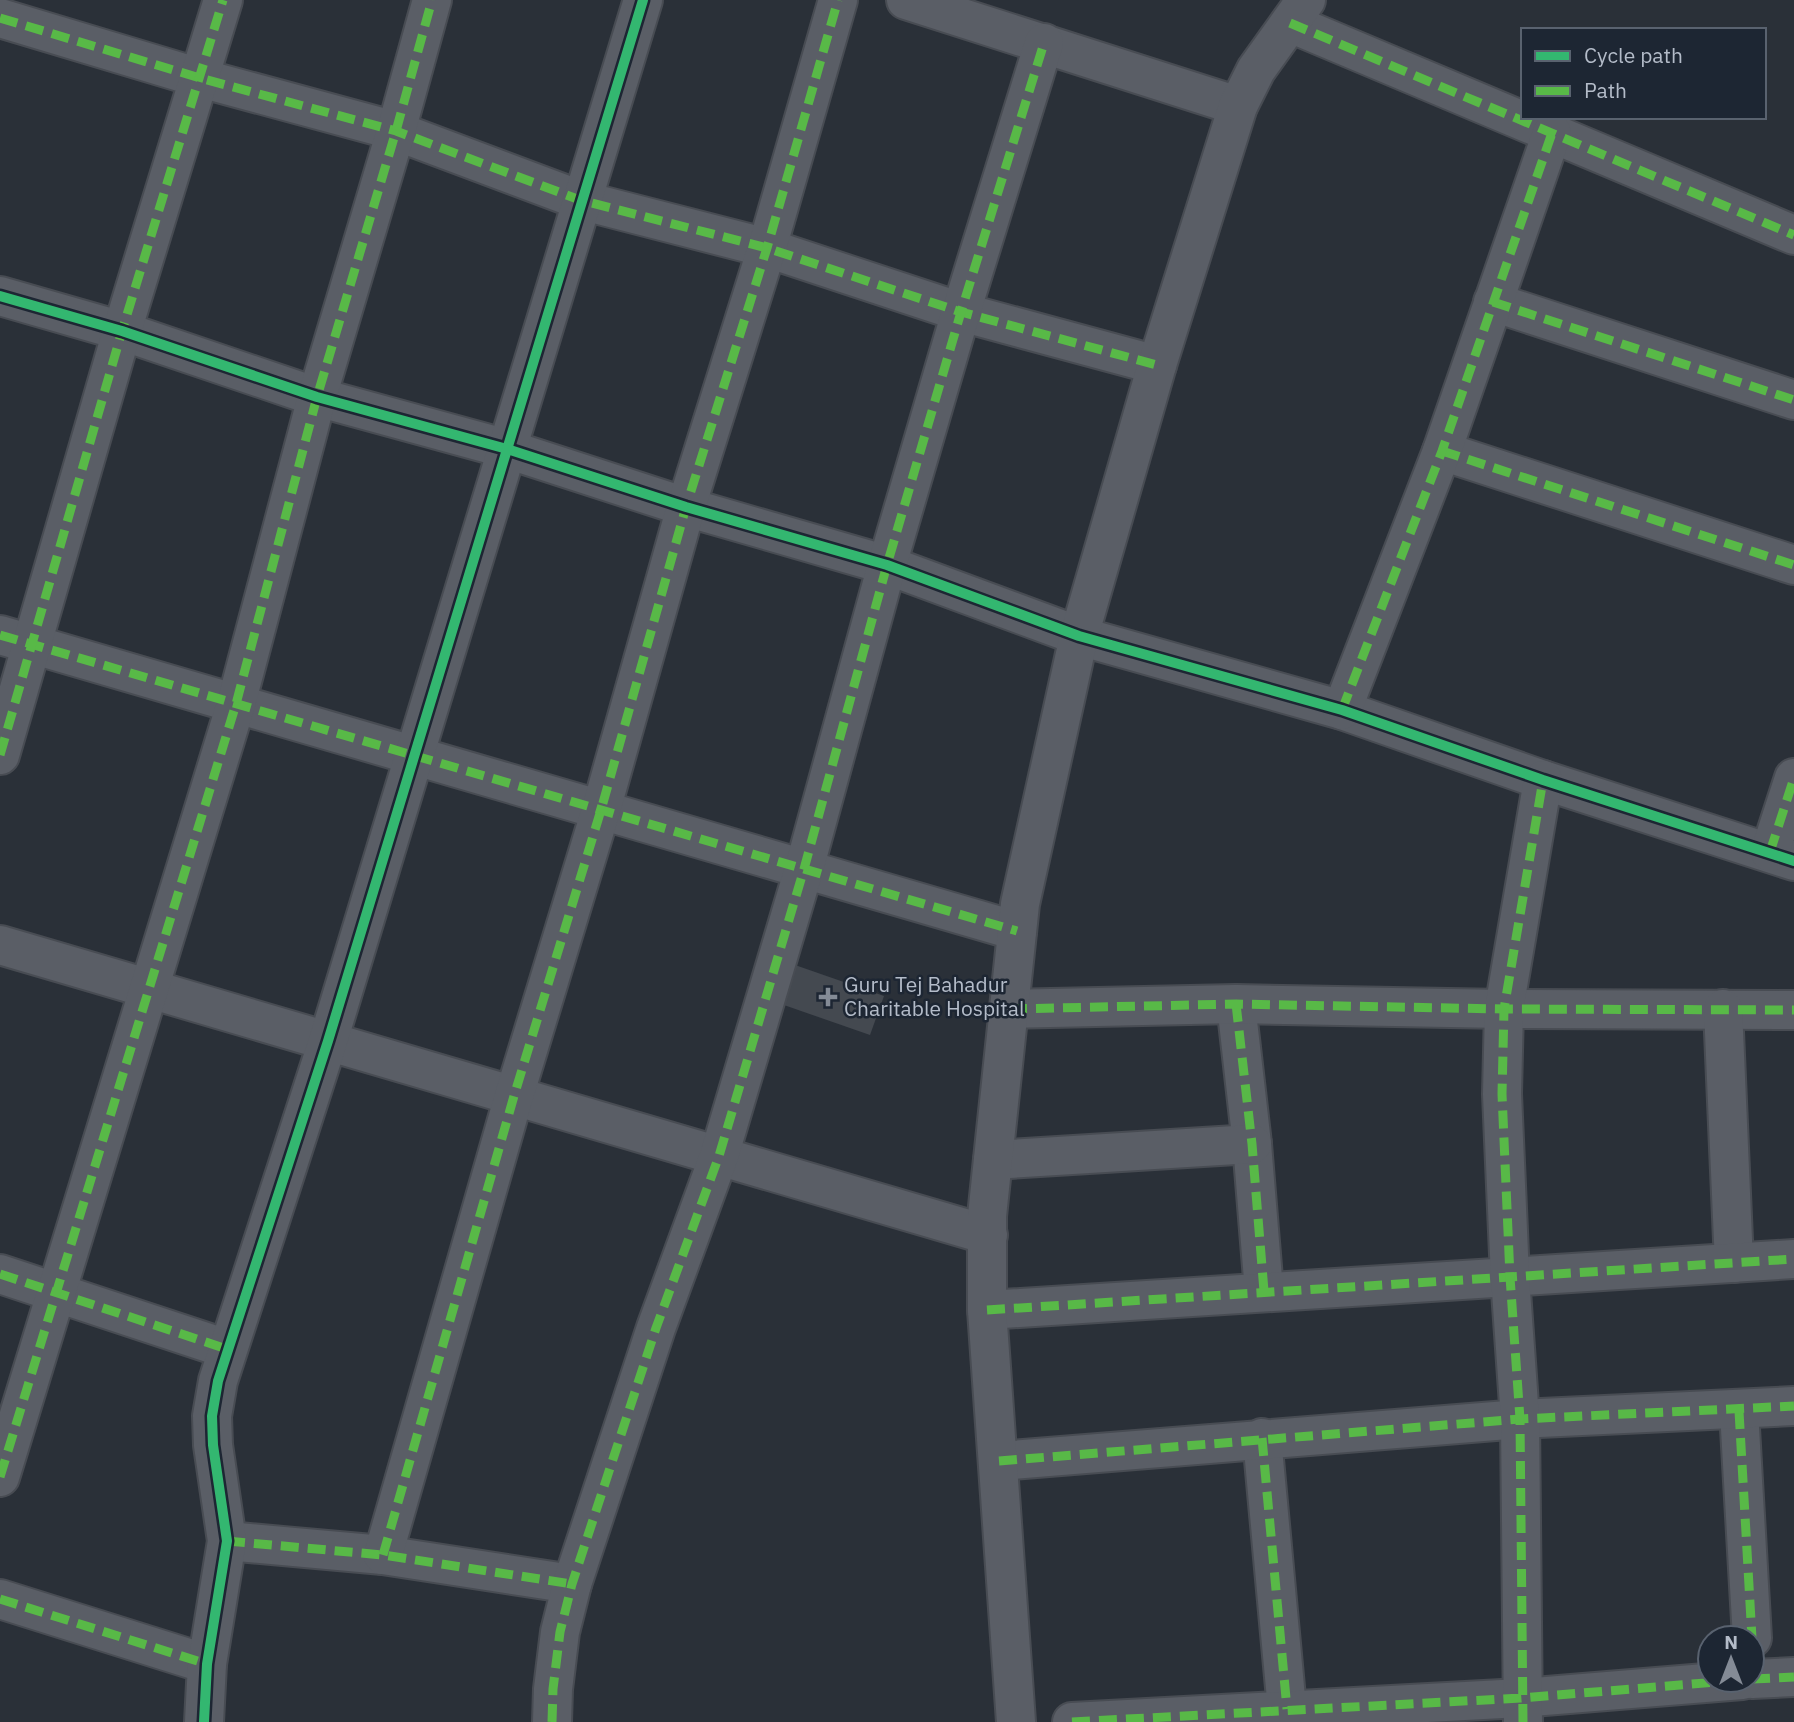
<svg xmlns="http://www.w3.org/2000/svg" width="1794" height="1722" font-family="'IBM Plex Sans',sans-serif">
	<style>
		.building { fill: #444950 }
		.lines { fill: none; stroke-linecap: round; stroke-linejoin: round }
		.street-casing { stroke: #484c53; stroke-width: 42 }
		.street { stroke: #5a5e66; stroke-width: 38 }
		.quiet { stroke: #58b947; stroke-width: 9; stroke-dasharray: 18 9; stroke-linecap: butt }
		.cycleway-casing { stroke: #1d2633; stroke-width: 15 }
		.cycleway { stroke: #33b770; stroke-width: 10 }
		.poi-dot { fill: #848b96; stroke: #1d2633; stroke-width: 2.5 }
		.labels { text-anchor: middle; stroke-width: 5; stroke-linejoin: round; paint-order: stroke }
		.poi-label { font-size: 21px; fill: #b4bcc9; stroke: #1d2633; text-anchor: start }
	</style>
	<rect width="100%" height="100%" fill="#2a3038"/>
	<!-- building -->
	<path class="building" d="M795,965L884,996L870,1035L781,1004Z"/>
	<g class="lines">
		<defs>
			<g id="street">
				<path d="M906,0L1238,106"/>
				<path d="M0,18L200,78L396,131L580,200L767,248L961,312L1157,365"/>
				<path d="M1290,23L1794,235"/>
				<path d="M0,296L122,331L317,397L507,449L686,507L887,565L1079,636L1342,710L1543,780L1794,861"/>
				<path d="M1493,302L1794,400"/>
				<path d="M1442,451L1794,565"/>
				<path d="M0,635L1017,931"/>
				<path d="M1342,710L1442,451L1552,133"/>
				<path d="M0,755L122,331L223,0"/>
				<path d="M1770,852L1794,778"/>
				<path d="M0,945L988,1235"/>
				<path d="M1236,1004L1252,1144L1264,1291"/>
				<path d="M1009,1009L1236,1004L1504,1009L1794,1010"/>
				<path d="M1723,1009L1734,1263"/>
				<path d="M993,1160L1252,1144"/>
				<path d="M0,1274L227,1349"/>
				<path d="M987,1310L1794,1259"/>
				<path d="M1739,1411L1752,1638"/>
				<path d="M1262,1438L1287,1709"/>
				<path d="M999,1461L1520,1419L1794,1406"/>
				<path d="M0,1477L236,704L317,397L396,131L432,0"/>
				<path d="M227,1541L383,1555L572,1584"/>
				<path d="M383,1555L514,1096L601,810L686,507L767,248L838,0"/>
				<path d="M0,1599L207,1664"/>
				<path d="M1752,1679L1794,1677"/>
				<path d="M204,1722L207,1664L227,1541L213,1445L212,1416L218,1381L328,1041L643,0"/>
				<path d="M552,1722L553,1689L560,1632L572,1584L656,1328L719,1156L804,869L887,565L961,312L1044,43"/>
				<path d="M1016,1722L987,1310V1216L1020,904L1079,636L1157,365L1238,106L1256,70L1306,0"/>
				<path d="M1072,1722L1521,1698L1742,1680"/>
				<path d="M1523,1722L1520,1419L1510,1277L1502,1094L1504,1009L1543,780"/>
			</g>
		</defs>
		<!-- street casing -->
		<use href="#street" class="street-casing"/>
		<!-- street -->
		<use href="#street" class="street"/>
		<!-- quiet -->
		<g class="quiet">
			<path d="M0,18L200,78L396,131L580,200L767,248L961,312L1157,365"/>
			<path d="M1290,23L1794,235"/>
			<path d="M1493,302L1794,400"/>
			<path d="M1442,451L1794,565"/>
			<path d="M0,635L1017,931"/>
			<path d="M1342,710L1442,451L1552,133"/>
			<path d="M0,755L122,331L223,0"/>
			<path d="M1770,852L1794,778"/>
			<path d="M1236,1004L1252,1144L1264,1291"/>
			<path d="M1009,1009L1236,1004L1504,1009L1794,1010"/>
			<path d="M0,1274L227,1349"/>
			<path d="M987,1310L1794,1259"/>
			<path d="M1739,1411L1752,1638"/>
			<path d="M1262,1438L1287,1709"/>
			<path d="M999,1461L1520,1419L1794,1406"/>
			<path d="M0,1477L236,704L317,397L396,131L432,0"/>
			<path d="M227,1541L383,1555L572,1584"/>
			<path d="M383,1555L514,1096L601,810L686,507L767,248L838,0"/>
			<path d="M0,1599L207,1664"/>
			<path d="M1752,1645L1754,1679"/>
			<path d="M1752,1679L1794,1677"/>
			<path d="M552,1722L553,1689L560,1632L572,1584L656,1328L719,1156L804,869L887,565L961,312L1044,43"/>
			<path d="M1072,1722L1521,1698L1742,1680"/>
			<path d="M1523,1722L1520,1419L1510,1277L1502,1094L1504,1009L1543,780"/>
		</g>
		<defs>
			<g id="cycleway">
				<path d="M0,296L122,331L317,397L507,449L686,507L887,565L1079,636L1342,710L1543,780L1794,861"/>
				<path d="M204,1722L207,1664L227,1541L213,1445L212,1416L218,1381L328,1041L643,0"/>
			</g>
		</defs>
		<!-- cycleway casing -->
		<use href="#cycleway" class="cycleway-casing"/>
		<!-- cycleway -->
		<use href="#cycleway" class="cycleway"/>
	</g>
	<!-- markers -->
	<path class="poi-dot" d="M824.5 986.5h7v7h7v7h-7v7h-7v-7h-7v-7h7z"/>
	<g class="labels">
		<!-- poi labels -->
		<g class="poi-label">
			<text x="844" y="992">Guru Tej Bahadur<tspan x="844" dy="24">Charitable Hospital</tspan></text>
		</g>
	</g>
	<!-- legend -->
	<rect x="1521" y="28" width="245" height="91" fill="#1d2633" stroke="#59626f" stroke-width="2"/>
	<rect x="1535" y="51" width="35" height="10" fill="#33b770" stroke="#59626f" stroke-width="2"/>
	<text x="1584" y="63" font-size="21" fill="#b4bcc9">Cycle path</text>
	<rect x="1535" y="86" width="35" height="10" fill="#58b947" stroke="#59626f" stroke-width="2"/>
	<text x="1584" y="98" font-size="21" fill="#b4bcc9">Path</text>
	<!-- north arrow -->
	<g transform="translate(1731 1659)"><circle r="33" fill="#1d2633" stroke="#59626f" stroke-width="2"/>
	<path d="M0-5L12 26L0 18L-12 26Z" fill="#848b96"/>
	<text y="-10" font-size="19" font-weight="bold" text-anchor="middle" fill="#b4bcc9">N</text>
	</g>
</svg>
